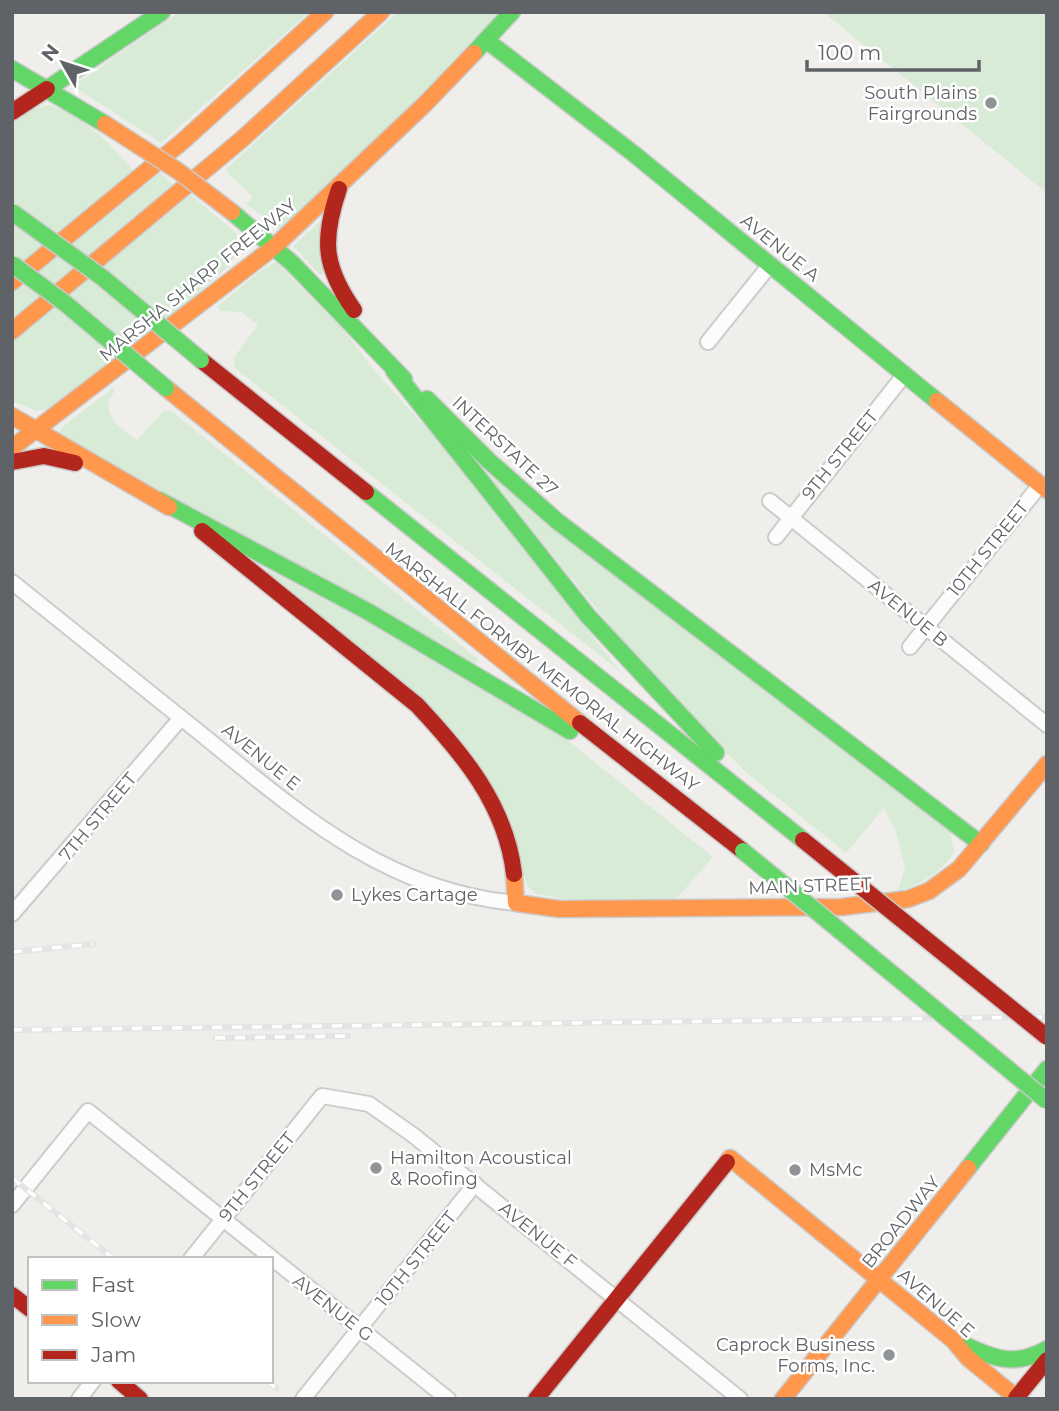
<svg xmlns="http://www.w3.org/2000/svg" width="1059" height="1411" font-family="Montserrat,sans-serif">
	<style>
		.green { fill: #d8ebd6 }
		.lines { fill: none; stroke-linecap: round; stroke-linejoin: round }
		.street-casing { stroke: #cbcccc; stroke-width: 18 }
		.fast-casing { stroke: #cacacb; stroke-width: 19 }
		.slow-casing { stroke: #cacacb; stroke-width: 19 }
		.jam-casing { stroke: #cacacb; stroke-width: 19 }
		.street { stroke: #fdfcfc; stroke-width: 14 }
		.fast { stroke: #63d668; stroke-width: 16 }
		.slow { stroke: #ff974d; stroke-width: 16 }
		.jam { stroke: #b3261e; stroke-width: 16 }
		.rail-casing { stroke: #e4e4e4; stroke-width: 6 }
		.rail { stroke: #fff; stroke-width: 3.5; stroke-dasharray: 10; stroke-linecap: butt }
		.fast-bridge-casing { stroke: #cacacb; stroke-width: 19; stroke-linecap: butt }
		.slow-bridge-casing { stroke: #cacacb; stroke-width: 19; stroke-linecap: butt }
		.jam-bridge-casing { stroke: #cacacb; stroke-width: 19; stroke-linecap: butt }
		.fast-bridge { stroke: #63d668; stroke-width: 16 }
		.slow-bridge { stroke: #ff974d; stroke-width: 16 }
		.jam-bridge { stroke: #b3261e; stroke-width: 16 }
		.poi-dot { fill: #919496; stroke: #fff; stroke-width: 2.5 }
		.labels { text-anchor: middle; stroke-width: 5; stroke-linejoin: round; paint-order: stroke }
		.poi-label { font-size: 18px; fill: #5f6368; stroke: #fff; text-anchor: start }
		.street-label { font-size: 18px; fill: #5f6368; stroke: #fff }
	</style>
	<rect width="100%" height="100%" fill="#efeeea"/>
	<!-- green -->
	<g class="green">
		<path d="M179,12H309L161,143L73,86Z"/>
		<path d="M398,12H500L419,97L280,229L246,204L253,197L225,170Z"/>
		<path d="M823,12H1047V193Z"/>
		<path d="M49,105C85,116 109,143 133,170L12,270V124L34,108Z"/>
		<path d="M160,173L175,186L12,320V294Z"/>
		<path d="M191,195L236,233L240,241L238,251L228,267L182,306L47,409L36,411L12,401V340Z"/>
		<path d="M322,220L323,274L320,275L293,246Z"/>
		<path d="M276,262L345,332L373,369L430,432L621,672L235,368L233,359L258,325L242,312L221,311L217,307L259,272Z"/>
		<path d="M113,388L115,391C97,411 120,429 137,440L164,411H171L479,660L474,665L56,436L64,426Z"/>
		<path d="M485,466L950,830L954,852C943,872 920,885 898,891L905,868L896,832L884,808L846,853L748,774L665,693L482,468Z"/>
		<path d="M268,570L428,653L556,731L713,857L676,899L571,900L536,894L527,885L513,835L492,789L265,575Z"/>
	</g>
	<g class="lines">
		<defs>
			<g id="street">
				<path d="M708,342L770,265"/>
				<path d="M770,501L1047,725"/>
				<path d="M776,537L905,374"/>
				<path d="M12,582C73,631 134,680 195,729C294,809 383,891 516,903"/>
				<path d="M910,647L1040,485"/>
				<path d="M12,914L181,718"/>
				<path d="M12,1205L88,1111L448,1399"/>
				<path d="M191,1259L322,1096L369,1104L413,1135L740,1399"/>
				<path d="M79,1399L93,1381"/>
				<path d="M303,1399L475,1184"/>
			</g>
			<g id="fast">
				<path d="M486,40L512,12"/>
				<path d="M474,53L486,40L634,154L937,401"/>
				<path d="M12,69L105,124"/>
				<path d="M47,89L162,12"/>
				<path d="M232,212L292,263L404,379"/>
				<path d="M394,371L588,616L716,753"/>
				<path d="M427,399L489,461L557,521L981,844"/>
				<path d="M366,492L803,840"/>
				<path d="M159,500L367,611L570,731"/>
				<path d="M968,1168L1047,1069"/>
				<path d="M967,1346C997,1360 1017,1366 1047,1349"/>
				<path d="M1016,1398L1018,1399"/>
			</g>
			<g id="slow">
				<path d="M12,282L183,141L325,12"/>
				<path d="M12,331L241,140L381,12"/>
				<path d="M166,388L580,723"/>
				<path d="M937,401L1047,490"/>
				<path d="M12,416L169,507"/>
				<path d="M12,448L274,247L425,104L474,53"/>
				<path d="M514,874L516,903L559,909L842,907L908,899L929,891L959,869L1047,764"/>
				<path d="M727,1162L730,1158L953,1340L968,1358L1018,1399"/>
				<path d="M783,1399L968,1168"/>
			</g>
			<g id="jam">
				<path d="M12,112L47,89"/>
				<path d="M339,189C322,239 323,266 354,310"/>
				<path d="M201,360L366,492"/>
				<path d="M12,462L44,456L75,463"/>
				<path d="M202,531L417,705C463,754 506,805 514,874"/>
				<path d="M580,723L743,851"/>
				<path d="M12,1295L30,1309"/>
				<path d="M119,1381L140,1399"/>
				<path d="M1016,1398L1047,1360"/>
				<path d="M536,1399L727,1162"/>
			</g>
		</defs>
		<!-- street casing -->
		<use href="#street" class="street-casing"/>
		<!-- fast casing -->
		<use href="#fast" class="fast-casing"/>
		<!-- slow casing -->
		<use href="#slow" class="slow-casing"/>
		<!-- jam casing -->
		<use href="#jam" class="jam-casing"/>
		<!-- street -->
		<use href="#street" class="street"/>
		<!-- fast -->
		<use href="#fast" class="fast"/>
		<!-- slow -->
		<use href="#slow" class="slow"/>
		<!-- jam -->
		<use href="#jam" class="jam"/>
		<defs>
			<g id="rail">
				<path d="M12,952L93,944"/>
				<path d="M12,1030L1047,1017"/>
				<path d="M215,1038L348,1036"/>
				<path d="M12,1178L114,1259"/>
				<path d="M267,1381L276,1388"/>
			</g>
		</defs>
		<!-- rail casing -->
		<use href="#rail" class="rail-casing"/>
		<!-- rail -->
		<use href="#rail" class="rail"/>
		<defs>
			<g id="fast-bridge">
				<path d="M12,212L103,278L201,360"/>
				<path d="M12,264L66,304L166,388"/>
				<path d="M743,851L1047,1101"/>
			</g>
			<path id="slow-bridge" d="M105,124L178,171L232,212"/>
			<path id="jam-bridge" d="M803,840L1047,1037"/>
		</defs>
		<!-- fast-bridge casing -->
		<use href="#fast-bridge" class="fast-bridge-casing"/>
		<!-- slow-bridge casing -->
		<use href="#slow-bridge" class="slow-bridge-casing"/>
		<!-- jam-bridge casing -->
		<use href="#jam-bridge" class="jam-bridge-casing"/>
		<!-- fast-bridge -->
		<use href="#fast-bridge" class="fast-bridge"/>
		<!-- slow-bridge -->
		<use href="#slow-bridge" class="slow-bridge"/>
		<!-- jam-bridge -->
		<use href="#jam-bridge" class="jam-bridge"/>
	</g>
	<!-- markers -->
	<g class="poi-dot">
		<circle cx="991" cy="103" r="7"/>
		<circle cx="337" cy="895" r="7"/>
		<circle cx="376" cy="1168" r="7"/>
		<circle cx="795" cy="1170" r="7"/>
		<circle cx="889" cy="1355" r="7"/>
	</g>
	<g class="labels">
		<!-- poi labels -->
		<g class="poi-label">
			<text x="977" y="99" text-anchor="end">South Plains<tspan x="977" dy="21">Fairgrounds</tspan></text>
			<text x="351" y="901">Lykes Cartage</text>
			<text x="390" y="1164">Hamilton Acoustical<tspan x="390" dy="21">&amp; Roofing</tspan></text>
			<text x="809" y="1176">MsMc</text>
			<text x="875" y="1351" text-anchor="end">Caprock Business<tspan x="875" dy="21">Forms, Inc.</tspan></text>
		</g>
		<!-- street labels -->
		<g class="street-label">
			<text transform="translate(780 248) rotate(39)" y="6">AVENUE A</text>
			<text transform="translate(198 280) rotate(-39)" y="6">MARSHA SHARP FREEWAY</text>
			<text transform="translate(505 446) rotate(43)" y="6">INTERSTATE 27</text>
			<text transform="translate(840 455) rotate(-51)" y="6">9TH STREET</text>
			<text transform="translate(988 549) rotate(-51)" y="6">10TH STREET</text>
			<text transform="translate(908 613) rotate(39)" y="6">AVENUE B</text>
			<text transform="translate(542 667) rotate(38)" y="6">MARSHALL FORMBY MEMORIAL HIGHWAY</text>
			<text transform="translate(261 757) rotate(39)" y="6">AVENUE E</text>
			<text transform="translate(98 817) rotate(-50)" y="6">7TH STREET</text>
			<text transform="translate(810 886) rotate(-2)" y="6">MAIN STREET</text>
			<text transform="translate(257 1177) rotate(-51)" y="6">9TH STREET</text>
			<text transform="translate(901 1222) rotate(-51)" y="6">BROADWAY</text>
			<text transform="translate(538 1235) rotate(39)" y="6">AVENUE F</text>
			<text transform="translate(416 1259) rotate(-51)" y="6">10TH STREET</text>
			<text transform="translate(936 1303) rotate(41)" y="6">AVENUE E</text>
			<text transform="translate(333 1308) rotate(38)" y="6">AVENUE G</text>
		</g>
	</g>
	<!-- border -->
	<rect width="1059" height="1411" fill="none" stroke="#5f6368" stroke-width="28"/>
	<!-- legend -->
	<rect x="28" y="1257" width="245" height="126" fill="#ffffff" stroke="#bfc1c3" stroke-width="2"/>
	<rect x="42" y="1280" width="35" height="10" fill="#63d668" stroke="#bfc1c3" stroke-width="2"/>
	<text x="91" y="1292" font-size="21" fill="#5f6368">Fast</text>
	<rect x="42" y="1315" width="35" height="10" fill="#ff974d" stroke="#bfc1c3" stroke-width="2"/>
	<text x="91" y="1327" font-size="21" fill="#5f6368">Slow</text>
	<rect x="42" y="1350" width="35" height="10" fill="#b3261e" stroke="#bfc1c3" stroke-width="2"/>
	<text x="91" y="1362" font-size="21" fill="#5f6368">Jam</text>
	<!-- north arrow -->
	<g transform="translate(63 63) rotate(309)" stroke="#ffffff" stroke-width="5" paint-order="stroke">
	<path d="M0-5L12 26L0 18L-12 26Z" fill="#5f6368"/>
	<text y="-10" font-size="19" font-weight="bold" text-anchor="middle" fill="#5f6368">N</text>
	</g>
	<!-- scale -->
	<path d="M807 60v10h172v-10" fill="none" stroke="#5f6368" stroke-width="3.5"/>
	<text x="818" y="60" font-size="21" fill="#5f6368" stroke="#ffffff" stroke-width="5" paint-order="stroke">100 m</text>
</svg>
